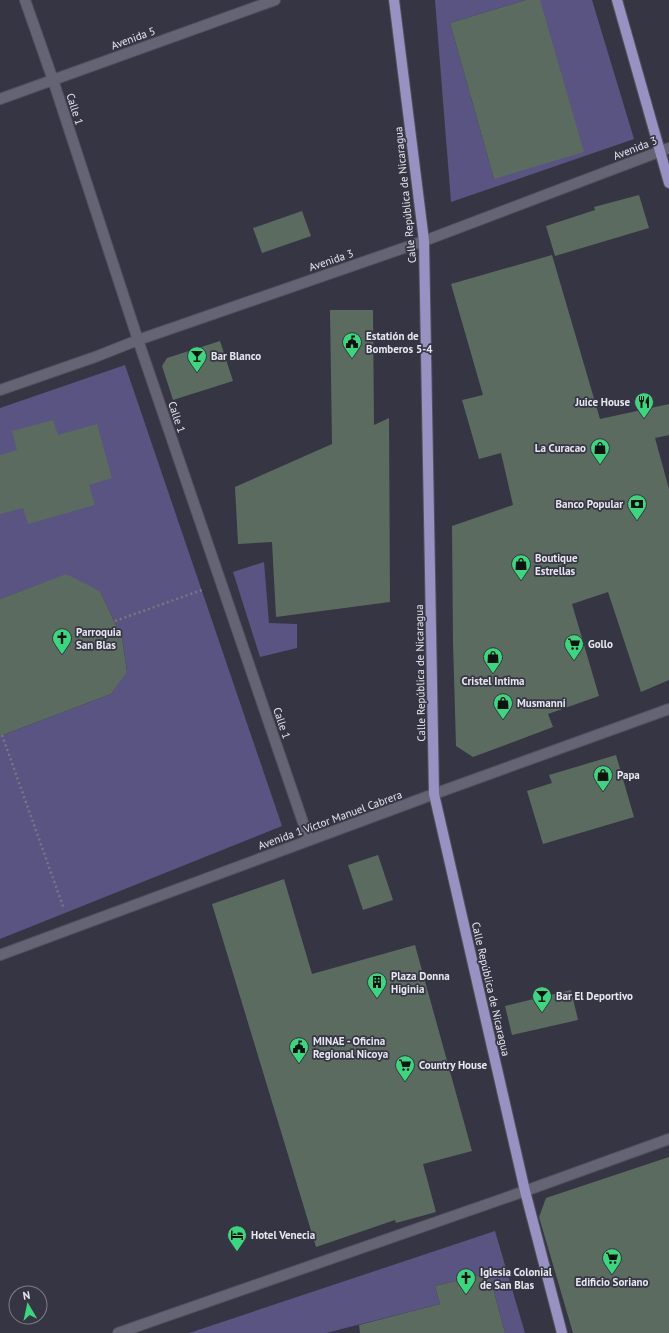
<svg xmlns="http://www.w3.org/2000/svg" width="669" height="1333" font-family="'PT Sans',sans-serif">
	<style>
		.green { fill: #595482 }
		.building { fill: #5c6b60 }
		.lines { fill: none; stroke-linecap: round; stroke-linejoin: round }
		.minor-casing { stroke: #52515d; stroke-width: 12 }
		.major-casing { stroke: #52515d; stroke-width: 12 }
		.path { stroke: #777783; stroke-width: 2.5; stroke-dasharray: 2 3; stroke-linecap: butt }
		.minor { stroke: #656474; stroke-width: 10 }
		.major { stroke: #9792c2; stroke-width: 10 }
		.labels { text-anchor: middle; stroke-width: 3.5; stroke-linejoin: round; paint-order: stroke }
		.street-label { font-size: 11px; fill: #e7e7f0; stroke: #363543 }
		.poi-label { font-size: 11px; font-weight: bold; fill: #e7e7f0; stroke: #363543; text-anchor: start }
	</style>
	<rect width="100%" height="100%" fill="#363543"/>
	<!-- green -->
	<g class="green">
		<path d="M435,0H526L450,23L494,179L540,0H592L634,139L451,202Z"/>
		<path d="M125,365L282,826L0,939V736L111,694L127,671L122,638L100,591L65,575L0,599V408Z"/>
		<path d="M264,562L269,623L297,624V648L260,657L233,572Z"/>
		<path d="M495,1231L525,1333H505L489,1273L435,1286L440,1304L326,1333H189Z"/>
	</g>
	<!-- building -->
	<g class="building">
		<path d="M526,0H540L584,152L494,179L450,23Z"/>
		<path d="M639,195L649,228L555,256L546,226L595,210L594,207Z"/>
		<path d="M302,211L311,236L262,253L253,228Z"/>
		<path d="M552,255L600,419L669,404V435L655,438L669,489V680L641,692L608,592L572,604L599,696L548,714L553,727L473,757L456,746L453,642L452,526L513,505L501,453L479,459L462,400L483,395L451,284Z"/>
		<path d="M330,310H373L374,425L389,418L390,602L276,617L272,542L238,544L235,487L332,444Z"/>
		<path d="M220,341L233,381L173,400L162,366L167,358Z"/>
		<path d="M53,420L58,435L97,424L112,478L89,485L95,505L28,524L23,508L0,514V455L17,450L12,431Z"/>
		<path d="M66,574L100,591L122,638L127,672L111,694L0,736V599Z"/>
		<path d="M616,755L634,817L543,844L527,791L552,783L549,775Z"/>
		<path d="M378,855L393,900L363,910L348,865Z"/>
		<path d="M284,879L312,974L415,945L472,1151L423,1164L436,1212L396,1223L395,1220L316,1247L212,904Z"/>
		<path d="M571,990L578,1020L512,1035L505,1006Z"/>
		<path d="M669,1157V1333H573L539,1217L546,1198Z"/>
		<path d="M489,1273L505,1333H360L359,1325L440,1304L435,1286Z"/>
	</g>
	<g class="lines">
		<defs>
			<g id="minor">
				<path d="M25,0L53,80L138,340L309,840"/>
				<path d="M0,99L275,0"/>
				<path d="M0,390L95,357L138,340L424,241L669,148"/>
				<path d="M0,955L434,794L669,709"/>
				<path d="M118,1333L525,1191L669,1139"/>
			</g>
			<g id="major">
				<path d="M394,0L424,241L434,794L525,1191L562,1333"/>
				<path d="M617,0L669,183"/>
			</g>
		</defs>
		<!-- minor casing -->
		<use href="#minor" class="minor-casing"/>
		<!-- major casing -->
		<use href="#major" class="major-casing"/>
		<!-- path -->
		<g class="path">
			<path d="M115,621L202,590"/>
			<path d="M2,735L64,909"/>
		</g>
		<!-- minor -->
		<use href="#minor" class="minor"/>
		<!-- major -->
		<use href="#major" class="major"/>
	</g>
	<!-- icons -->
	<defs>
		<symbol id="civic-pin" viewBox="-11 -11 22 30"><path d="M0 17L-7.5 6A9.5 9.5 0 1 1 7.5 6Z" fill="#39d87f" stroke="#363543"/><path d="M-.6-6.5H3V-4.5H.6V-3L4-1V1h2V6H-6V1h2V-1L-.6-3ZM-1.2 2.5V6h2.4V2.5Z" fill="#111"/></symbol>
		<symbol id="bar-pin" viewBox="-11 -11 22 30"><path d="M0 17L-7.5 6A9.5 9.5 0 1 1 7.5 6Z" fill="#39d87f" stroke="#363543"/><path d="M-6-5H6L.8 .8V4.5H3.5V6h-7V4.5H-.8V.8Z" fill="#111"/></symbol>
		<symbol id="restaurant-pin" viewBox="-11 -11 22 30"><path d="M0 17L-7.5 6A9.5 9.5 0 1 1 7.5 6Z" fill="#39d87f" stroke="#363543"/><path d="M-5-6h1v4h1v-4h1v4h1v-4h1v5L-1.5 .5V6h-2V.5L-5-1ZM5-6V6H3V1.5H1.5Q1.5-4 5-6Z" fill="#111"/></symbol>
		<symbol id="shop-pin" viewBox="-11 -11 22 30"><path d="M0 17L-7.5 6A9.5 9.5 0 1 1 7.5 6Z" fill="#39d87f" stroke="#363543"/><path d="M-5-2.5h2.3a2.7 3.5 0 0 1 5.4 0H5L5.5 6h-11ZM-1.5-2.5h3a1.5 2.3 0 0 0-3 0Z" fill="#111"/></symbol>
		<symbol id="bank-pin" viewBox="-11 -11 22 30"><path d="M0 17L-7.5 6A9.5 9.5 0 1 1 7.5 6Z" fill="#39d87f" stroke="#363543"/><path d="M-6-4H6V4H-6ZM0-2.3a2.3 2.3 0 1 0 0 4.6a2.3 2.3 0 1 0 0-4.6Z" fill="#111"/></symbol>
		<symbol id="church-pin" viewBox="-11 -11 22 30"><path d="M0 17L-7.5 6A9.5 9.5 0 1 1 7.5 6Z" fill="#39d87f" stroke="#363543"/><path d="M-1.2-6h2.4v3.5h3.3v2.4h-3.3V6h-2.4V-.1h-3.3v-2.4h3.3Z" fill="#111"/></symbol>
		<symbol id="supermarket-pin" viewBox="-11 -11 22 30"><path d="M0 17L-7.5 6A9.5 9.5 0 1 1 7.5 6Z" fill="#39d87f" stroke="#363543"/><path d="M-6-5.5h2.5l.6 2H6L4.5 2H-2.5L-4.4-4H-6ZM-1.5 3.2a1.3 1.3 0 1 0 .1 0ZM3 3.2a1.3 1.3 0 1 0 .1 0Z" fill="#111"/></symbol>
		<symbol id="building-pin" viewBox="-11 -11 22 30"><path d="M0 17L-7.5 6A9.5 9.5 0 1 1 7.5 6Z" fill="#39d87f" stroke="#363543"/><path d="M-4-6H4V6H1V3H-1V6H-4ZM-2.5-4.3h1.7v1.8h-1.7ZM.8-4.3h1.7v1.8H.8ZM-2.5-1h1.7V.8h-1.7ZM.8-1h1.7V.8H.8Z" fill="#111"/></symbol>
		<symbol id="hotel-pin" viewBox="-11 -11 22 30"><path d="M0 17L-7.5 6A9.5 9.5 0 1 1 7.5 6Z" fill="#39d87f" stroke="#363543"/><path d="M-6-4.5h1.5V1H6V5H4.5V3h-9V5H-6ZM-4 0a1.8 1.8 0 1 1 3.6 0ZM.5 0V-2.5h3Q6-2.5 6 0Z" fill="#111"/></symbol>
	</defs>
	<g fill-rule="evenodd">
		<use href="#civic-pin" x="341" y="331" width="22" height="30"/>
		<use href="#bar-pin" x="186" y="345" width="22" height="30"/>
		<use href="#restaurant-pin" x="633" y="391" width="22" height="30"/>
		<use href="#shop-pin" x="589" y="437" width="22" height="30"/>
		<use href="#bank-pin" x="626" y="493" width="22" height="30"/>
		<use href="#shop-pin" x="510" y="553" width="22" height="30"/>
		<use href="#church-pin" x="51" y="627" width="22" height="30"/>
		<use href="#supermarket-pin" x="563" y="633" width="22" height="30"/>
		<use href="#shop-pin" x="482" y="646" width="22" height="30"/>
		<use href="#shop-pin" x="492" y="692" width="22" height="30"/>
		<use href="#shop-pin" x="592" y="764" width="22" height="30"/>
		<use href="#building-pin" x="366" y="971" width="22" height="30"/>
		<use href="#bar-pin" x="531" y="985" width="22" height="30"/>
		<use href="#civic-pin" x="288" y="1036" width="22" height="30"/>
		<use href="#supermarket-pin" x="394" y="1054" width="22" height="30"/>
		<use href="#hotel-pin" x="226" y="1224" width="22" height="30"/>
		<use href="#supermarket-pin" x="601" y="1247" width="22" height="30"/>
		<use href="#church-pin" x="455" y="1267" width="22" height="30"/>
	</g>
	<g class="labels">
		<!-- street labels -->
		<g class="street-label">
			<text transform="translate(133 38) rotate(-20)" y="4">Avenida 5</text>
			<text transform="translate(75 109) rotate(72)" y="4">Calle 1</text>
			<text transform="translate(635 148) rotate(-21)" y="4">Avenida 3</text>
			<text transform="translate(405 195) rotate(-96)" y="4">Calle República de Nicaragua</text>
			<text transform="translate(331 260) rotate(-19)" y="4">Avenida 3</text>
			<text transform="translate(177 417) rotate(71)" y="4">Calle 1</text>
			<text transform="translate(420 673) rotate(-91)" y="4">Calle República de Nicaragua</text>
			<text transform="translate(282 723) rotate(71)" y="4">Calle 1</text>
			<text transform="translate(330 820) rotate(-20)" y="4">Avenida 1 Víctor Manuel Cabrera</text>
			<text transform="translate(491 989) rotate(77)" y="4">Calle República de Nicaragua</text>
		</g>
		<!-- poi labels -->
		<g class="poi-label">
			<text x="366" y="340">Estatión de<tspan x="366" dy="13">Bomberos 5-4</tspan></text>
			<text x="211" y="360">Bar Blanco</text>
			<text x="630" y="406" text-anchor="end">Juice House</text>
			<text x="586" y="452" text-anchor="end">La Curacao</text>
			<text x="623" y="508" text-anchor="end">Banco Popular</text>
			<text x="535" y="562">Boutique<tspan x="535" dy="13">Estrellas</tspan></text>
			<text x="76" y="636">Parroquia<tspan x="76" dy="13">San Blas</tspan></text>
			<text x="588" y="648">Gollo</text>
			<text x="493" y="685" text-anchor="middle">Cristel Intima</text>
			<text x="517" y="707">Musmanni</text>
			<text x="617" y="779">Papa</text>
			<text x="391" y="980">Plaza Donna<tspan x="391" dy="13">Higinia</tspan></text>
			<text x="556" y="1000">Bar El Deportivo</text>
			<text x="313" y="1045">MINAE - Oficina<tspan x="313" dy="13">Regional Nicoya</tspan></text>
			<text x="419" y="1069">Country House</text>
			<text x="251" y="1239">Hotel Venecia</text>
			<text x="480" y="1276">Iglesia Colonial<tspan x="480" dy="13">de San Blas</tspan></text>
			<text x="612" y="1286" text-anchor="middle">Edificio Soriano</text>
		</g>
	</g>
	<!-- north arrow -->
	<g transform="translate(28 1305) rotate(351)"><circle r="19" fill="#363543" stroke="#7d7c88"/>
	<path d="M0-3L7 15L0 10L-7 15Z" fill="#39d87f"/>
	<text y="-6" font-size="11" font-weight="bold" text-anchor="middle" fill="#e7e7f0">N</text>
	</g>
</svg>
